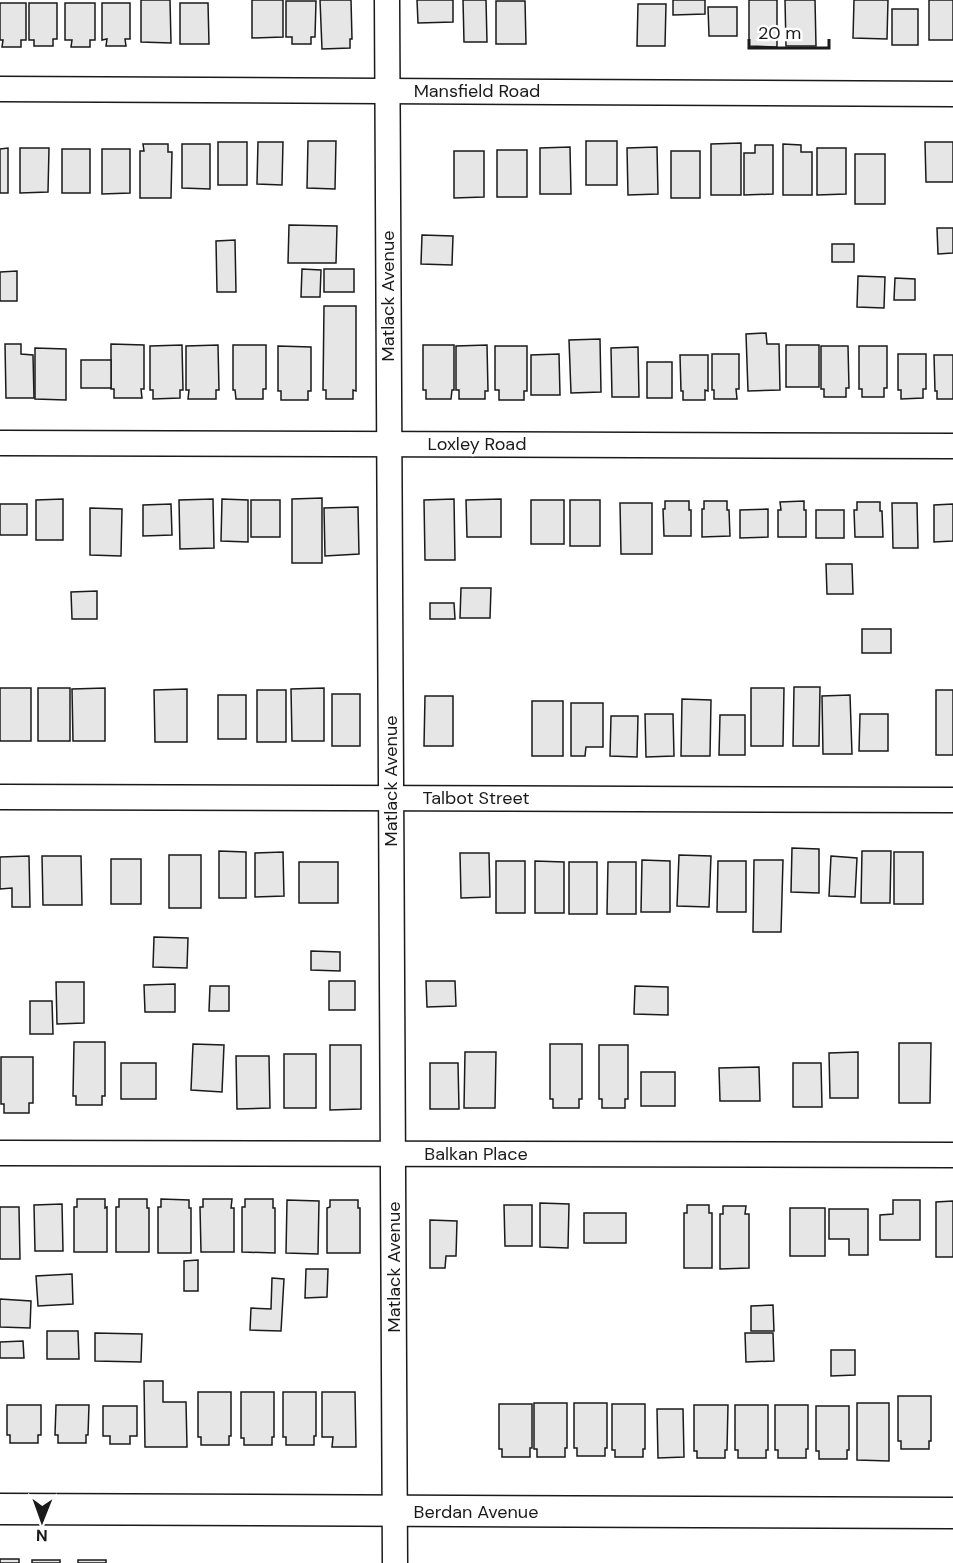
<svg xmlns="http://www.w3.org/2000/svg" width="953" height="1563" font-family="'DM Sans',sans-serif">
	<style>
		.building { fill: #e6e6e6; stroke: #1a1a1a; stroke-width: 1.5 }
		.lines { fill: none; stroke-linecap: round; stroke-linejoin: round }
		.minor-casing { stroke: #1a1a1a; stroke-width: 27 }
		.tertiary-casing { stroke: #1a1a1a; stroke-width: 33 }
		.minor { stroke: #fff; stroke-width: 24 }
		.tertiary { stroke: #fff; stroke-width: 30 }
		.labels { text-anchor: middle; stroke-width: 4.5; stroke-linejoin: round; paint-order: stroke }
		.street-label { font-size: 18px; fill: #1a1a1a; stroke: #fff }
	</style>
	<rect width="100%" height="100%" fill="#fff"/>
	<!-- building -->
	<g class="building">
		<path d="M141,0H170L171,43L141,42Z"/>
		<path d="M252,0H283V37L252,38Z"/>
		<path d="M320,0H351L352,39H350V48L322,49Z"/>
		<path d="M417,0H453V22L418,23Z"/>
		<path d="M463,0H486L487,42H464Z"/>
		<path d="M673,0H705V14L673,15Z"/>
		<path d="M749,0H777V47L749,46Z"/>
		<path d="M785,0H815L816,46H786Z"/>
		<path d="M854,0H888L887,39L853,38Z"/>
		<rect x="929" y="0" width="24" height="40"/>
		<path d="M286,1H316L315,37H311V44H292V37H286Z"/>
		<path d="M496,1H525L526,44H496Z"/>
		<path d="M0,3H26V40H21V47H2L3,40H0Z"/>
		<path d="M29,3H57V39H53V46H34V40H29Z"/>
		<path d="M65,3H95V40H90V47H71L72,40H65Z"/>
		<path d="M102,3H130V39H125L126,46H106L107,39L102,40Z"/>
		<path d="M180,3H208L209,44H180Z"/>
		<path d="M638,4H666L665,46H637Z"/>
		<path d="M708,7H737V36H709Z"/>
		<rect x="892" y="9" width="26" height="36"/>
		<path d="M308,141H336L335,189L307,188Z"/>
		<rect x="586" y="141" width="31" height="44"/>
		<rect x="218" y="142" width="29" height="43"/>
		<path d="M258,142H283L282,185L257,184Z"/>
		<path d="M925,142H953V182H926Z"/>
		<path d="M741,143V195H711V144Z"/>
		<path d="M143,144H168V152H172L171,198H140V151H144Z"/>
		<path d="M182,144H210V189L182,188Z"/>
		<path d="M783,144L801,145V152H812V195H783Z"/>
		<path d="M755,145H773V194L744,195V153H755Z"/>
		<path d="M570,147L571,194H540V148Z"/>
		<path d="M657,147L658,194L628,195L627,148Z"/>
		<path d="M8,148V193H0V149Z"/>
		<path d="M20,148H49L48,192L20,193Z"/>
		<path d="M817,148H846V194L817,195Z"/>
		<rect x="62" y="149" width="28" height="44"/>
		<path d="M102,149H130V193L102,194Z"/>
		<rect x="497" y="150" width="30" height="47"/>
		<path d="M454,151H484V197L454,198Z"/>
		<rect x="671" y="151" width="29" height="47"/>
		<rect x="855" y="154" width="30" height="50"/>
		<path d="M289,225L337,226L336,263H288Z"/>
		<path d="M937,228H953V253L938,254Z"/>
		<path d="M422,235L453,236L452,265L421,264Z"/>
		<path d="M235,240L236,292H217L216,241Z"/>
		<rect x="832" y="244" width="22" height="18"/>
		<path d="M302,269L321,270L320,297H301Z"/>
		<rect x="324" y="269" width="30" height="23"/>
		<path d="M17,271V301H0V272Z"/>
		<path d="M858,276L885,277L884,308L857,307Z"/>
		<path d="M895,278L915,279V300H894Z"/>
		<path d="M324,306H356V391L353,390V399H326V390H323Z"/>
		<path d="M766,333L767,344H779L780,390L748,391L746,334Z"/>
		<path d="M600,339L601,392L571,393L569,340Z"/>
		<path d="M5,344H21V354L33,355L34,398H6Z"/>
		<path d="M111,344L144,345V389H141L142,398H114V389H111Z"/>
		<path d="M182,345L183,390H180V398L153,399V390H150V346Z"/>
		<path d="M218,345L219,390H216V399H188L189,390H186V346Z"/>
		<path d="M233,345H266V389H263V399H236L235,390H233Z"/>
		<path d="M423,345H454V390H452L451,399H426V390H423Z"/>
		<path d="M487,345L488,391H485V399H459V390H456V346Z"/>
		<rect x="786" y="345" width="33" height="42"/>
		<path d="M278,346L311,347V391H308V400H281V391H278Z"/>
		<path d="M495,346H527V391H524V400H499V390H495Z"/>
		<path d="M821,346H848L849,388H846V397H824V389H821Z"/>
		<path d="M859,346H887V388H884V397H862V389H859Z"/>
		<path d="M638,347L639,397H612L611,348Z"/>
		<path d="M35,348L66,349V400L35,399Z"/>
		<path d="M559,354L560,395H531V355Z"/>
		<path d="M712,354H739V389H736L737,399H714V390H712Z"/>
		<path d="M898,354H926V389H923V398L901,399V390H898Z"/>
		<path d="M680,355H708V391L705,390V400H683V391H681Z"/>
		<path d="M934,355H953V399H937V391H935Z"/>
		<rect x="81" y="360" width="30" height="28"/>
		<rect x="647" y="362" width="25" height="36"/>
		<path d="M322,498V563H292V499Z"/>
		<path d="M63,499V540H36V500Z"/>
		<path d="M213,499L214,548L180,549L179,500Z"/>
		<path d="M222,499L248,500V542L221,541Z"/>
		<path d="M454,499L455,560H425L424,500Z"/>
		<path d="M501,499V537H467L466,500Z"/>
		<rect x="251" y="500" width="29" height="37"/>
		<rect x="531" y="500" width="33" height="44"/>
		<rect x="570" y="500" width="30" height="46"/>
		<path d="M665,501H689V510H691V536H664L663,509H665Z"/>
		<path d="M704,501H727V510H729L730,536L702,537V509H704Z"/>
		<path d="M804,501V510H806V537H778V510H781L780,502Z"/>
		<path d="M857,502H880V511H882L883,537H855L854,510H857Z"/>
		<path d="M620,503H652V554H621Z"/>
		<path d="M892,503H917L918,548H893Z"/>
		<rect x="0" y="504" width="27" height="31"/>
		<path d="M171,504L172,535L143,536V505Z"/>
		<path d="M953,504V541L934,542V505Z"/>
		<path d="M358,507L359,554L325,556L324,508Z"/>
		<path d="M90,508L122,509L121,556L90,555Z"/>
		<path d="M768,509V537L740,538V510Z"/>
		<rect x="816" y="510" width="28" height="28"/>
		<path d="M826,564H852L853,594H827Z"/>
		<path d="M461,588H491L490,618H460Z"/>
		<path d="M97,591V619H72L71,592Z"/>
		<path d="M430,603H454L455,619H430Z"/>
		<rect x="862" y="629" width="29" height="24"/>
		<path d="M794,687H820L819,746H793Z"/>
		<rect x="0" y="688" width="31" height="53"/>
		<rect x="38" y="688" width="32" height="53"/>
		<path d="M105,688V741H73L72,689Z"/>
		<path d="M324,688V741H292L291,689Z"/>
		<path d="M751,688H784L783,746H751Z"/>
		<path d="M187,689V742H155L154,690Z"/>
		<rect x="257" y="690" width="29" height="52"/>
		<rect x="936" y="690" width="17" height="65"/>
		<rect x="332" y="694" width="28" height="52"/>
		<rect x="218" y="695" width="28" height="44"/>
		<path d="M850,695L852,754H823L822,696Z"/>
		<path d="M425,696H453V746H424Z"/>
		<path d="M682,699L711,700L710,756H681Z"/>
		<rect x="532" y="701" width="31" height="55"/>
		<path d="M571,703H603V747H586L585,756H571Z"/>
		<path d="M645,714H673L674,756L646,757Z"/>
		<path d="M860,714H888V751H859Z"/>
		<path d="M720,715H745V755H719Z"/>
		<path d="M611,716H638L637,757L610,756Z"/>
		<path d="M792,848L819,849V893L791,892Z"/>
		<path d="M219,851L246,852V898H219Z"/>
		<path d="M862,851H891L890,903H861Z"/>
		<path d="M283,852L284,896L255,897V853Z"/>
		<rect x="894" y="852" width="29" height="52"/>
		<path d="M460,853H489L490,897L461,898Z"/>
		<rect x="169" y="855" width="32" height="53"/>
		<path d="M679,855L711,856L709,907L677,906Z"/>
		<path d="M29,856L30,907H12V888L0,889V857Z"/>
		<path d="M42,856H81L82,905H43Z"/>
		<path d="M831,856L857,858L855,897L829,896Z"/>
		<rect x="111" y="859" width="30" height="45"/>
		<path d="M642,860L670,861V912H641Z"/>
		<path d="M754,860H783L781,932H753Z"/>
		<rect x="496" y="861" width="29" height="52"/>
		<path d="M535,861L564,862V913H535Z"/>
		<path d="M718,861H746V912H717Z"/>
		<rect x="299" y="862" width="39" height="41"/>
		<rect x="569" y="862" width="28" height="52"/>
		<path d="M608,862H636V914H607Z"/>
		<path d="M154,937L188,938L187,968L153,967Z"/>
		<path d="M311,951L340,952V971L311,970Z"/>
		<rect x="329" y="981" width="26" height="29"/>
		<path d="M426,981H455L456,1006L427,1007Z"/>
		<path d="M56,982H84V1023L57,1024Z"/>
		<path d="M175,984V1012H145L144,985Z"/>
		<path d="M210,986H229V1011H209Z"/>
		<path d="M635,986L668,987V1015L634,1014Z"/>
		<path d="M30,1001H52L53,1034H30Z"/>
		<path d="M74,1042H105V1096H102V1105H76V1096H73Z"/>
		<path d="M899,1043H931L930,1103H899Z"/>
		<path d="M193,1044L224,1045L222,1092L191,1090Z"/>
		<path d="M550,1044H582V1099H579V1108H553V1099H550Z"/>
		<path d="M330,1045H361V1109L330,1110Z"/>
		<path d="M599,1045H628V1099H625V1108H602V1099H599Z"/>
		<path d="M465,1052H496L495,1108H464Z"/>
		<path d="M858,1052V1098H830L829,1053Z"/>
		<rect x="284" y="1054" width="32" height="54"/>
		<path d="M236,1056H269L270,1108L237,1109Z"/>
		<path d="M1,1057H33V1103H29V1113H4V1104H1Z"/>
		<rect x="121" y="1063" width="35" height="36"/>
		<path d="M430,1063H458L459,1109H430Z"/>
		<path d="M793,1063H821L822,1107H793Z"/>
		<path d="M759,1067L760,1101H720L719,1068Z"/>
		<rect x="641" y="1072" width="34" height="34"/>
		<path d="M77,1199H105V1208L107,1207V1252H74V1207H77Z"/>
		<path d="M119,1199H147V1208H149V1252H116V1207H119Z"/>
		<path d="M161,1199L189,1200V1208H191V1253H158V1207H161Z"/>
		<path d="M203,1199H232L231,1208H234V1252H201L200,1207H203Z"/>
		<path d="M245,1199H273V1208H275V1253L242,1252V1207H245Z"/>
		<path d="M287,1200L319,1201L318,1254L286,1253Z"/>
		<path d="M330,1200H358V1208H360V1253H327V1208L330,1207Z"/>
		<path d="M893,1200H920V1240H880V1215L893,1214Z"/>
		<path d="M953,1201V1257H936V1202Z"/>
		<path d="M540,1203L569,1204L568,1248L540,1247Z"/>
		<path d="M62,1204L63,1251H35L34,1205Z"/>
		<path d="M504,1205H532V1246H505Z"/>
		<path d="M687,1205H709V1213H712V1268H684V1213H687Z"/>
		<path d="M723,1206H746L745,1214H749V1268L720,1269V1214H723Z"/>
		<path d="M0,1207H19L20,1259H0Z"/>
		<rect x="790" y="1208" width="35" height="48"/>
		<path d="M829,1209H868V1255H849V1239H829Z"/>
		<rect x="584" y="1213" width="42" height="30"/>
		<path d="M430,1220L457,1221L456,1256H446L445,1268H430Z"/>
		<path d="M198,1260V1291H184V1261Z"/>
		<path d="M306,1269H328L327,1297L305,1298Z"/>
		<path d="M72,1274L73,1304L38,1306L36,1276Z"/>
		<path d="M272,1278L284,1279L281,1331L250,1330L251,1308L271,1309Z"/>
		<path d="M0,1299L31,1301L30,1328L0,1327Z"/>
		<path d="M773,1305L774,1331H751V1306Z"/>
		<path d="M47,1331H78L79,1359H47Z"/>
		<path d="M95,1333L142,1334L141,1362L95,1361Z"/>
		<path d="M745,1333H773L774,1361L746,1362Z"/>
		<path d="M23,1341L24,1358H0V1342Z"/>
		<path d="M831,1350H855V1375L831,1376Z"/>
		<path d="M144,1381H163V1402H186L187,1447H145Z"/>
		<path d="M198,1392H231V1436H229V1445H201V1437H198Z"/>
		<path d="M241,1392H274V1437H272V1445H244V1438H241Z"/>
		<path d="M283,1392H316V1436H314V1445H286V1437H283Z"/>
		<path d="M322,1392H355L356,1447H332L333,1437H322Z"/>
		<path d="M898,1396H931V1441H929V1449H901V1441H898Z"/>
		<path d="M534,1403H567V1448H565V1457H537V1449H534Z"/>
		<path d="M574,1403H607V1448H605V1456H577V1448H574Z"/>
		<path d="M857,1403H889V1461L857,1460Z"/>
		<path d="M499,1404H532V1448H530V1457H502V1449H499Z"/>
		<path d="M612,1404H645V1449H643V1457H615V1450H612Z"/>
		<path d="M7,1405H41V1435H38V1443H10V1435H7Z"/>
		<path d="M56,1405H89L88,1435H86V1443H58V1435H55Z"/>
		<path d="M694,1405H728L727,1450H725V1458H697V1451H694Z"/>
		<path d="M735,1405H768V1450H766V1458H738V1450H735Z"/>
		<path d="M775,1405H808V1449H806V1458H778V1450H775Z"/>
		<path d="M103,1406H137V1436H130V1444H110V1436H103Z"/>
		<path d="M816,1406H849V1450H847V1459H819V1451H816Z"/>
		<path d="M657,1409H683L684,1457L658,1458Z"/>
		<rect x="0" y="1559" width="19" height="4"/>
		<rect x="32" y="1560" width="28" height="3"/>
		<rect x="78" y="1560" width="28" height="3"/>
	</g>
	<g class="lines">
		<defs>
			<g id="minor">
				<path d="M387,0L395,1563"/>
				<path d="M0,89L953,94"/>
				<path d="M0,443L953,446"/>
				<path d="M0,797L953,800"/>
				<path d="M0,1153L953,1155"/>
			</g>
			<path id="tertiary" d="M0,1509L953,1513"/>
		</defs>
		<!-- minor casing -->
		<use href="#minor" class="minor-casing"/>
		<!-- tertiary casing -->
		<use href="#tertiary" class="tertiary-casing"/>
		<!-- minor -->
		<use href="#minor" class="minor"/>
		<!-- tertiary -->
		<use href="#tertiary" class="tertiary"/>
	</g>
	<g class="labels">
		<!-- street labels -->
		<g class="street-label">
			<text x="477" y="97">Mansfield Road</text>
			<text transform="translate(388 296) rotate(-90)" y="6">Matlack Avenue</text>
			<text x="477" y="450">Loxley Road</text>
			<text transform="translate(391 781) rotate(-90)" y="6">Matlack Avenue</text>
			<text x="476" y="804">Talbot Street</text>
			<text x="476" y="1160">Balkan Place</text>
			<text transform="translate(394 1267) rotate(-90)" y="6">Matlack Avenue</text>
			<text x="476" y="1518">Berdan Avenue</text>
		</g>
	</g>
	<!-- north arrow -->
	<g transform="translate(42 1521) rotate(181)" stroke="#ffffff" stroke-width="4.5" paint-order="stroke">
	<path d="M0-4.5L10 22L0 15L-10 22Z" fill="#1a1a1a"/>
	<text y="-9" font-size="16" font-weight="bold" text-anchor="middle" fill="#1a1a1a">N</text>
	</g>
	<!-- scale -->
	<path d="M749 39v9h80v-9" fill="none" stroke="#1a1a1a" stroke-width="3"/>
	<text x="758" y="39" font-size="18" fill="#1a1a1a" stroke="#ffffff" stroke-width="4.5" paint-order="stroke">20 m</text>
</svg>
